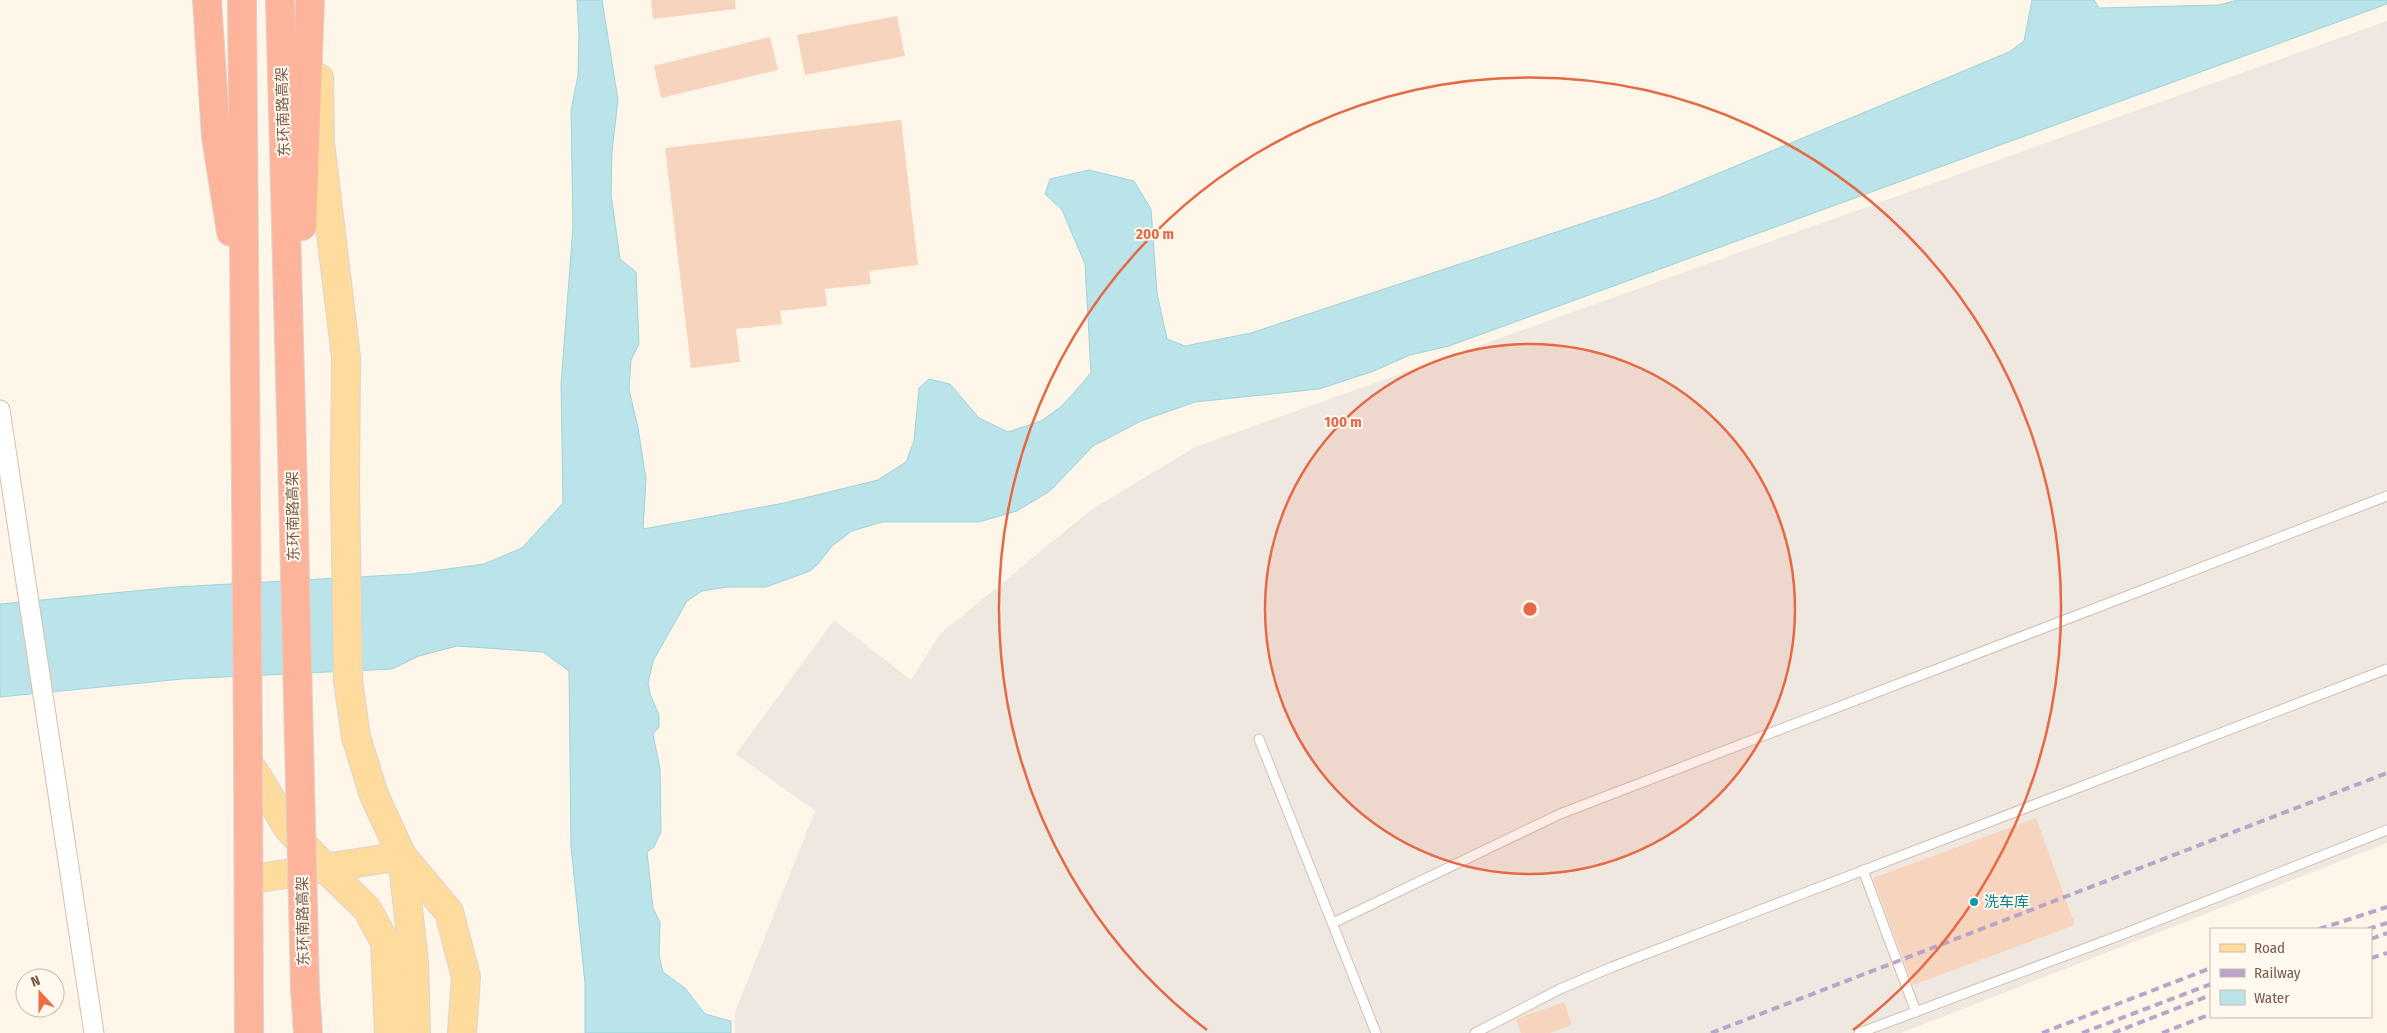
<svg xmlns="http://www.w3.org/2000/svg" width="2387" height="1033" font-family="'Fira Sans Condensed','Noto Sans SC',sans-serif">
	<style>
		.industrial { fill: #efe8e1 }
		.water { fill: #bae3ea; stroke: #9fd3dd }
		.building { fill: #f6d4bd }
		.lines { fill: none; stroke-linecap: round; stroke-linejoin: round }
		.lane-casing { stroke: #d4bfaf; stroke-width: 11 }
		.street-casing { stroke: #d4bfaf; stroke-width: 21 }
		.primary-casing { stroke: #ddd4d0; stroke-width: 30 }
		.highway-casing { stroke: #ddd4d0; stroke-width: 30 }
		.lane { stroke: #fff; stroke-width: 9 }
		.street { stroke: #fff; stroke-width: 19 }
		.primary { stroke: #ffdb9e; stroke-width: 28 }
		.highway { stroke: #fdb49a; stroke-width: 28 }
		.rail { stroke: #b9a4ca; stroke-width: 4; stroke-dasharray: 8 5; stroke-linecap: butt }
		.highway-bridge-casing { stroke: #ddd4d0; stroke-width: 30; stroke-linecap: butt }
		.highway-bridge { stroke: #fdb49a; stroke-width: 28 }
		.ring { fill: none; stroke: #e56944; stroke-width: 2.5 }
		.culture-dot { fill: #0f9aa8; stroke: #fff9f0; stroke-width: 2 }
		.labels { text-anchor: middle; stroke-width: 4; stroke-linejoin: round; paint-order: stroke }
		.street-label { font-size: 15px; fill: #7b5b49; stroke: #fff9f0 }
		.culture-label { font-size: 15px; fill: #0d838f; stroke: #fff9f0; text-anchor: start }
		.centre { fill: #e56944; stroke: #fff9f0; stroke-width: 2.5 }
		.ring-label { font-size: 15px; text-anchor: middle; font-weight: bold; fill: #e56944; stroke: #fff9f0; stroke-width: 4; stroke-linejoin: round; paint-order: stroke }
	</style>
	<rect width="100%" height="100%" fill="#fef6e8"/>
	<!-- industrial -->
	<path class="industrial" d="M2387,21V843L1901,1033H735V1012L815,811L736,754L834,620L911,680L940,634L1091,510L1195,447Z"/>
	<!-- water -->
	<path class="water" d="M577,0H602L618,100L612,151L611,194L620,259L636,272L639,344L631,360L629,389L638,428L646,479L643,529L784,503L878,480L906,462L914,441L919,388L929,379L950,384L979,418L1008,432L1041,421L1062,406L1091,373L1085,264L1062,210L1045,194L1050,179L1089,170L1134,181L1151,209L1157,293L1167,339L1185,346L1251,333L1659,198L2009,52L2024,41L2032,0H2094L2099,8L2219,5L2237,0H2387V4L1449,346L1410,355L1374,371L1319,389L1195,402L1141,421L1093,446L1050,491L1017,511L979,522H882L852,531L832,546L818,564L810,571L766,587H727L702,591L687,601L653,661L648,683L650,694L659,715V727L653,734L660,769L661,832L654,847L647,852L653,908L660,922L659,955L663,972L685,988L705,1014L731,1021V1033H585V983L571,846L569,671L543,652L457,646L419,656L392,669L182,679L0,697V604L175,587L411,574L484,564L522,548L563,503L561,385L573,227L571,111L578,75L579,36Z"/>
	<!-- building -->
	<g class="building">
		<path d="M651,0H735L736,9L653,19Z"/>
		<path d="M897,16L905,56L805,75L797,35Z"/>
		<path d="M770,37L778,70L661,98L654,66Z"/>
		<path d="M901,120L918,265L869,271L871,284L825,289L827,306L780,311L782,324L736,329L740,362L691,368L665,148Z"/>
		<path d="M2036,818L2075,925L1913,985L1873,878Z"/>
		<path d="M1564,1002L1572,1025L1550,1033H1521L1516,1019Z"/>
	</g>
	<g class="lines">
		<defs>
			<g id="lane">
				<path d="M1259,739L1376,1033"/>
				<path d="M1863,870L1916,1012"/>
				<path d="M1333,923L1560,814L2387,496"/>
				<path d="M1475,1033L1560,989L1612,967L2387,669"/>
				<path d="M1859,1033L2126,933L2387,830"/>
			</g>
			<path id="street" d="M0,410L94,1033"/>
			<g id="primary">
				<path d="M319,78L320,143L346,357L345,487L348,681L356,737L374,795L402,856L449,912L466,977L462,1033"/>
				<path d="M254,771L288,828L325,868L367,909L385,942L389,1033"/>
				<path d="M253,879L402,856L414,962L416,1033"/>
			</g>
			<g id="highway">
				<path d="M207,0L216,137L231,232"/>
				<path d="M242,0L248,745"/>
				<path d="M280,0L292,452"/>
				<path d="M302,226L310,0"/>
				<path d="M305,989L308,1033"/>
			</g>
		</defs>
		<!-- lane casing -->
		<use href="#lane" class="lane-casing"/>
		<!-- street casing -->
		<use href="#street" class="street-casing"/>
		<!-- primary casing -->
		<use href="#primary" class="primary-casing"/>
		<!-- highway casing -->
		<use href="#highway" class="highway-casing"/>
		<!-- lane -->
		<use href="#lane" class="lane"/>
		<!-- street -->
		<use href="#street" class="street"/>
		<!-- primary -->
		<use href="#primary" class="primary"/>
		<!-- highway -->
		<use href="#highway" class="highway"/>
		<!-- rail -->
		<g class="rail">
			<path d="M2319,929L2387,907"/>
			<path d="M2368,929L2387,923"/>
			<path d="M2371,939L2387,933"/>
			<path d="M2371,958L2387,953"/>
			<path d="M1711,1033L2387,773"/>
			<path d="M2042,1033L2211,968"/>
			<path d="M2082,1033L2211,984"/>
			<path d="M2113,1033L2211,995"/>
			<path d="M2162,1033L2211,1014"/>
		</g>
		<defs>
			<g id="highway-bridge">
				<path d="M292,452L305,989"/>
				<path d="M248,745L249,1033"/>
			</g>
		</defs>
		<!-- highway-bridge casing -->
		<use href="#highway-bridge" class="highway-bridge-casing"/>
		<!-- highway-bridge -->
		<use href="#highway-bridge" class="highway-bridge"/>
	</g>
	<!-- distance rings -->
	<circle cx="1530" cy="609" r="265" fill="#e56944" fill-opacity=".12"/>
	<g class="ring">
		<circle cx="1530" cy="609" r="265"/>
		<path d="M1207 1030A531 531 0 1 1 1853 1030"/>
	</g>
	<!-- markers -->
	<circle class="culture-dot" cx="1974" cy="902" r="5"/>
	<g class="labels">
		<!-- street labels -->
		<g class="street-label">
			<text transform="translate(283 112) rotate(-92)" y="5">东环南路高架</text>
			<text transform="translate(293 516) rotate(-91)" y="5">东环南路高架</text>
			<text transform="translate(303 921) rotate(-91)" y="5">东环南路高架</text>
		</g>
		<!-- culture labels -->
		<g class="culture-label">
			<text x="1984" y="907">洗车库</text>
		</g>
	</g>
	<circle cx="1530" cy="609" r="8" class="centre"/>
	<g class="ring-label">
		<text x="1155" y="239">200 m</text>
		<text x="1343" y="427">100 m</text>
	</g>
	<!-- legend -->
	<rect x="2210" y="928" width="162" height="90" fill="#fff9f0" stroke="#cabaad"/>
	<rect x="2220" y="944" width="25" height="8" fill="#ffdb9e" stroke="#cabaad"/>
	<text x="2254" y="953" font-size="15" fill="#7b5b49">Road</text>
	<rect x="2220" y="969" width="25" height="8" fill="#b9a4ca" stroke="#cabaad"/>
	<text x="2254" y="978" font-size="15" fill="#7b5b49">Railway</text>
	<rect x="2220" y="990" width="25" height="15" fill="#bae3ea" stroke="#cabaad"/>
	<text x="2254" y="1003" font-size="15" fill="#7b5b49">Water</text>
	<!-- north arrow -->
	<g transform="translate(40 993) rotate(339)"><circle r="24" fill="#fff9f0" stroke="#cabaad"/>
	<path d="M0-4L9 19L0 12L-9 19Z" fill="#f16b44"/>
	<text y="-8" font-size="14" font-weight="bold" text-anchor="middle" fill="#7b5b49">N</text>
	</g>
</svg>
